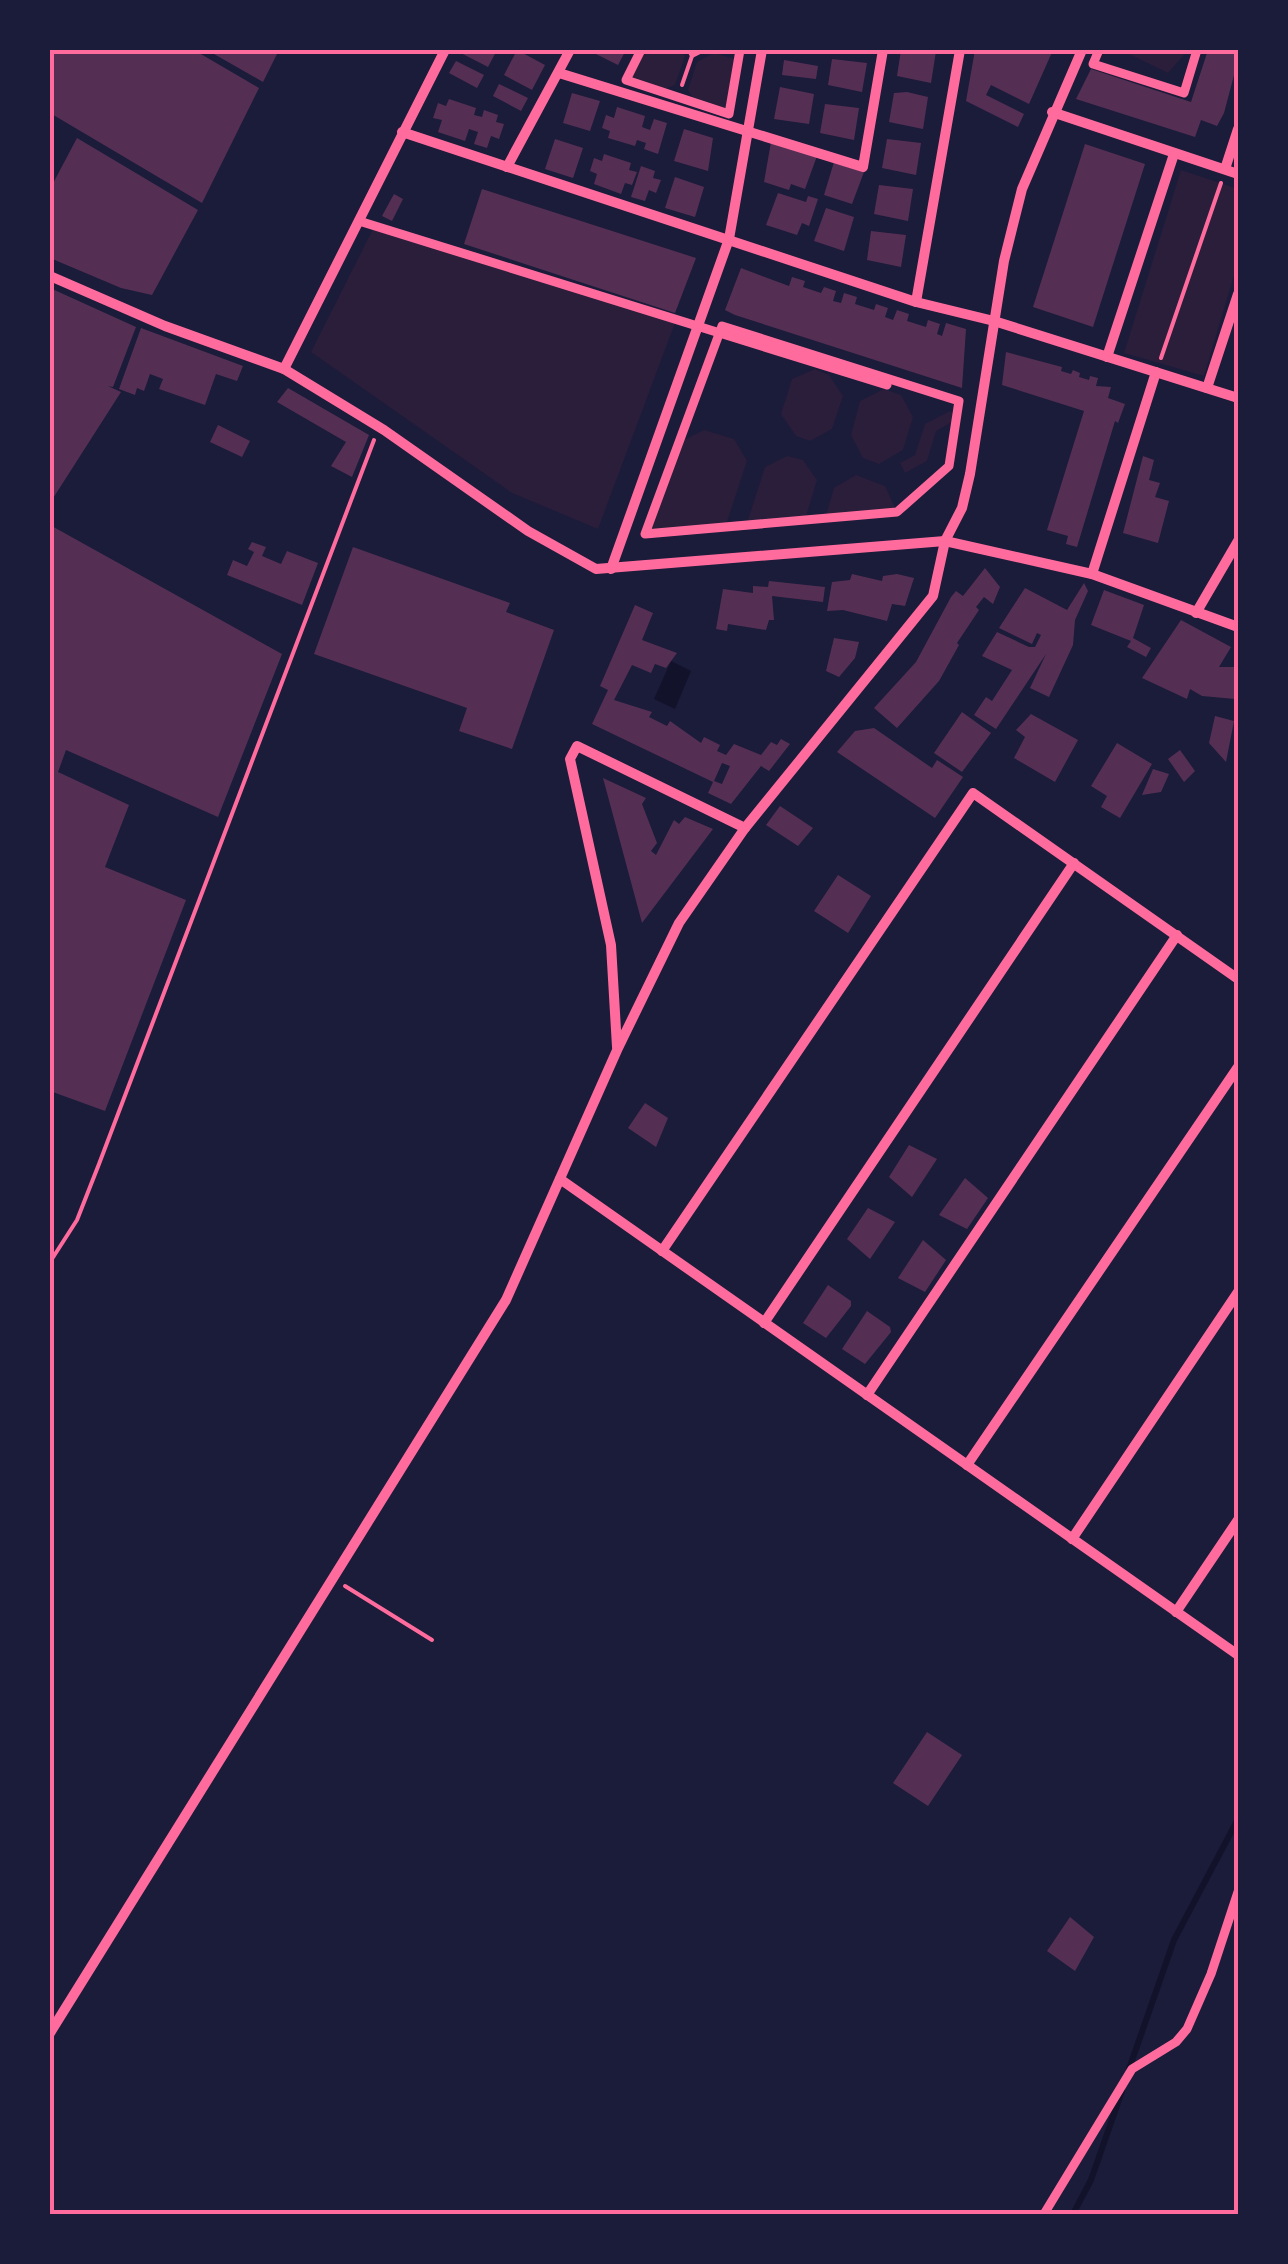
<svg xmlns="http://www.w3.org/2000/svg" width="1288" height="2264" font-family="'Noto Sans',sans-serif">
	<style>
		.green { fill: #2a1e3b }
		.water { fill: #12122b }
		.lines { fill: none; stroke-linecap: round; stroke-linejoin: round }
		.stream { stroke: #12122b; stroke-width: 6 }
		.building { fill: #542f53; fill-rule: evenodd }
		.path { stroke: #ff6b9d; stroke-width: 4 }
		.pedestrian { stroke: #ff6b9d; stroke-width: 9 }
		.minor { stroke: #ff6b9d; stroke-width: 10 }
		.neatline { fill: none; stroke: #ff6b9d; stroke-width: 4 }
	</style>
	<rect width="100%" height="100%" fill="#1b1b3a"/>
	<!-- green -->
	<g class="green">
		<path d="M641,50H680L685,56L675,85L659,91L626,80Z"/>
		<path d="M1121,50H1188L1168,73Z"/>
		<path d="M714,53L738,60L729,114L696,103L688,90L697,62Z"/>
		<path d="M1181,170L1238,189V262L1204,376L1124,353Z"/>
		<path d="M373,229L675,323L598,529L512,493L311,352Z"/>
		<path d="M815,369L829,375L843,396L832,429L810,441L796,436L781,414L792,379Z"/>
		<path d="M884,389L901,395L913,417L903,450L879,464L863,458L851,435L860,401Z"/>
		<path d="M950,411L959,418L936,431L927,461L905,473L900,463L915,455L925,424Z"/>
		<path d="M704,430L734,439L747,461L725,528L646,534L680,442Z"/>
		<path d="M787,456L803,460L817,480L805,520L746,526L765,467Z"/>
		<path d="M856,475L885,486L897,512L825,519L834,488Z"/>
	</g>
	<!-- water -->
	<path class="water" d="M671,661L691,671L675,709L654,699Z"/>
	<g class="lines">
		<!-- stream -->
		<g class="stream">
			<path d="M1129,2069L1174,1940L1238,1819"/>
			<path d="M1073,2214L1091,2180L1122,2091"/>
		</g>
	</g>
	<!-- building -->
	<g class="building">
		<path d="M50,50H194L259,88L202,203L50,113Z"/>
		<path d="M207,50H279L263,82Z"/>
		<path d="M455,50H497L488,67Z"/>
		<path d="M517,50L545,65L532,90L504,75Z"/>
		<path d="M588,50H626L618,65Z"/>
		<path d="M901,50L936,51L931,83L897,76Z"/>
		<path d="M975,50H1053L1029,104L991,85L986,95L1024,114L1018,127L966,101Z"/>
		<path d="M1208,50H1238V60L1224,113L1217,126L1201,120L1195,137L1076,99L1091,69L1191,102Z"/>
		<path d="M832,59L867,63L862,92L828,85Z"/>
		<path d="M784,60L818,66L816,79L782,75Z"/>
		<path d="M456,61L484,75L477,88L449,73Z"/>
		<path d="M499,84L528,98L521,111L493,96Z"/>
		<path d="M780,87L814,94L809,124L774,119Z"/>
		<path d="M907,92L928,97L923,129L889,122L894,93Z"/>
		<path d="M572,93L600,101L590,131L563,123Z"/>
		<path d="M449,99L476,108L474,115L482,117L484,110L498,115L496,122L504,124L499,139L491,136L487,148L474,144L478,132L469,129L465,141L438,132L442,120L433,118L438,103L446,106Z"/>
		<path d="M825,104L859,108L854,140L820,133Z"/>
		<path d="M617,107L645,116L642,127L650,130L654,119L667,123L658,154L644,149L646,143L637,140L635,146L608,138L610,131L602,128L606,115L614,118Z"/>
		<path d="M684,129L713,138L708,171L674,161Z"/>
		<path d="M77,138L198,210L152,295L121,288L50,258V189Z"/>
		<path d="M555,139L583,148L573,178L545,169Z"/>
		<path d="M887,139L921,143L916,175L882,168Z"/>
		<path d="M771,142L817,156L805,189L791,184L789,190L764,182Z"/>
		<path d="M1085,144L1145,164L1093,327L1033,307Z"/>
		<path d="M604,154L631,163L629,170L637,172L632,185L625,183L621,194L594,184L597,174L590,171L594,158L602,161Z"/>
		<path d="M834,162L864,172L852,204L824,195Z"/>
		<path d="M641,166L655,171L653,178L661,180L656,193L649,190L645,201L631,197Z"/>
		<path d="M675,177L704,187L695,217L665,208Z"/>
		<path d="M879,185L913,189L908,221L874,214Z"/>
		<path d="M482,189L696,258L675,313L464,244Z"/>
		<path d="M778,193L806,202L808,196L818,199L809,226L802,223L797,235L766,225Z"/>
		<path d="M394,194L403,199L392,221L382,216Z"/>
		<path d="M826,208L854,217L844,251L814,241Z"/>
		<path d="M871,231L906,235L901,267L867,260Z"/>
		<path d="M741,268L789,286L792,277L805,281L803,287L821,293L824,287L836,291L833,301L841,303L844,293L857,297L855,304L874,310L876,304L888,308L885,317L893,320L897,310L909,314L907,321L926,327L928,320L940,324L937,334L942,336L946,323L966,329L962,388L735,315L725,310Z"/>
		<path d="M50,288L136,327L113,387L108,386L121,392L50,503Z"/>
		<path d="M141,328L243,366L237,381L216,374L205,405L159,389L163,379L150,374L144,391L137,388L135,395L119,389Z"/>
		<path d="M1006,352L1062,367L1061,371L1071,374L1073,370L1080,373L1079,377L1089,380L1090,376L1098,378L1096,386L1111,387L1108,398L1125,404L1118,423L1115,421L1077,547L1066,544L1068,536L1047,530L1084,411L1002,385Z"/>
		<path d="M288,388L369,435L352,477L331,466L346,442L277,402Z"/>
		<path d="M218,425L250,441L242,457L210,442Z"/>
		<path d="M1143,456L1154,460L1149,480L1160,483L1155,497L1169,501L1158,543L1123,533Z"/>
		<path d="M50,525L282,654L218,817L66,750L58,772L129,805L105,867L186,900L105,1111L50,1091Z"/>
		<path d="M252,542L266,547L262,556L281,564L287,551L318,563L302,605L227,575L233,560L247,566L254,552L248,549Z"/>
		<path d="M353,547L510,603L506,612L554,630L512,749L459,731L467,708L314,654Z"/>
		<path d="M985,568L1000,587L993,604L984,597L976,607L979,610L957,643L959,645L939,681L897,728L874,708L916,662L951,597L956,591L963,596Z"/>
		<path d="M852,574L882,581L883,576L897,574L914,578L905,606L892,604L887,621L843,610L827,611L832,582L850,580Z"/>
		<path d="M769,581L825,587L823,602L772,596L774,620H769L766,630L728,624L727,631L716,629L723,589L753,593V586L768,587Z"/>
		<path d="M1084,583L1088,591L1075,620L1073,645L1049,697L1030,688L1046,654L996,729L974,715L986,697L992,701L1012,670L982,656L997,632L1029,647H1035L1041,635L1037,633L1032,644L999,628L1025,588L1067,610Z"/>
		<path d="M1104,590L1144,605L1133,638L1151,648L1146,657L1127,647L1131,641L1091,625Z"/>
		<path d="M635,605L653,613L642,640L677,653L666,668L655,664L651,673L632,665L614,700L652,712L649,717L667,726L670,721L701,743L704,737L720,745L717,751L726,755L734,744L761,755L771,742L777,745L781,739L790,744L769,771L761,766L731,804L708,793L713,782L592,724L608,690L600,686ZM722,763L730,766L722,784L714,781Z"/>
		<path d="M1181,620L1231,647L1219,667H1236L1235,699L1202,696L1190,689L1187,699L1142,678Z"/>
		<path d="M834,638L859,642L855,658L839,677L826,671Z"/>
		<path d="M962,712L991,733L962,772L934,753Z"/>
		<path d="M1031,714L1078,740L1055,782L1014,758L1025,737L1016,730Z"/>
		<path d="M1215,716L1234,721L1226,762L1209,743Z"/>
		<path d="M874,728L932,768L937,760L963,777L935,818L837,752L855,731Z"/>
		<path d="M1117,743L1152,764L1120,818L1101,807L1107,796L1091,786Z"/>
		<path d="M1180,750L1195,771L1184,782L1168,759Z"/>
		<path d="M1153,769L1169,774L1161,792L1142,795Z"/>
		<path d="M603,778L646,798L642,804L657,843L651,851L656,855L674,820L679,824L685,817L713,829L642,923Z"/>
		<path d="M780,806L813,828L798,846L766,825Z"/>
		<path d="M838,875L871,896L848,933L814,911Z"/>
		<path d="M645,1103L668,1118L656,1147L628,1128Z"/>
		<path d="M909,1145L937,1159L912,1197L889,1177Z"/>
		<path d="M965,1178L988,1198L967,1229L939,1215Z"/>
		<path d="M868,1208L895,1222L870,1259L847,1239Z"/>
		<path d="M923,1240L946,1260L925,1292L898,1278Z"/>
		<path d="M828,1285L851,1301V1306L826,1338L803,1323Z"/>
		<path d="M867,1311L890,1327L891,1332L865,1364L842,1349Z"/>
		<path d="M927,1732L962,1755L928,1806L893,1783Z"/>
		<path d="M1070,1917L1094,1937L1075,1971L1047,1951Z"/>
	</g>
	<g class="lines">
		<!-- path -->
		<g class="path">
			<path d="M689,50L692,56L704,50"/>
			<path d="M682,85L692,56"/>
			<path d="M1161,358L1221,183"/>
			<path d="M50,1262L77,1220L99,1164L374,440"/>
			<path d="M345,1586L432,1640"/>
		</g>
		<!-- pedestrian -->
		<g class="pedestrian">
			<path d="M641,50L626,80L729,114L740,50"/>
			<path d="M1099,50L1093,64L1184,93L1197,50"/>
			<path d="M359,221L887,385"/>
			<path d="M722,326L959,401L949,466L897,512L645,534Z"/>
			<path d="M1044,2214L1132,2069L1176,2042L1187,2029L1211,1974L1238,1892"/>
		</g>
		<!-- minor -->
		<g class="minor">
			<path d="M559,73L863,167L883,50"/>
			<path d="M1052,112L1238,174"/>
			<path d="M402,132L916,302L994,321L1238,398"/>
			<path d="M507,167L570,50"/>
			<path d="M1225,169L1238,129"/>
			<path d="M50,276L165,326L284,369L384,430L528,531L596,569L945,541L1092,574L1238,627"/>
			<path d="M916,302L960,50"/>
			<path d="M1107,357L1174,154"/>
			<path d="M284,369L445,50"/>
			<path d="M1207,388L1238,294"/>
			<path d="M611,569L729,239L762,50"/>
			<path d="M1092,574L1156,372"/>
			<path d="M1196,613L1238,541"/>
			<path d="M617,1047L611,945L570,759L577,746L745,828"/>
			<path d="M560,1179L1238,1655"/>
			<path d="M662,1251L973,793L1238,979"/>
			<path d="M764,1323L1074,863"/>
			<path d="M867,1395L1177,935"/>
			<path d="M967,1465L1238,1067"/>
			<path d="M1072,1539L1238,1292"/>
			<path d="M1176,1612L1238,1520"/>
			<path d="M50,2033L506,1300L618,1048L679,923L745,828L933,596L945,541L962,508L970,474L1004,261L1022,189L1082,50"/>
		</g>
	</g>
	<!-- border -->
	<rect width="1288" height="2264" fill="none" stroke="#1b1b3a" stroke-width="105"/>
	<rect x="52" y="52" width="1184" height="2160" class="neatline"/>
</svg>
